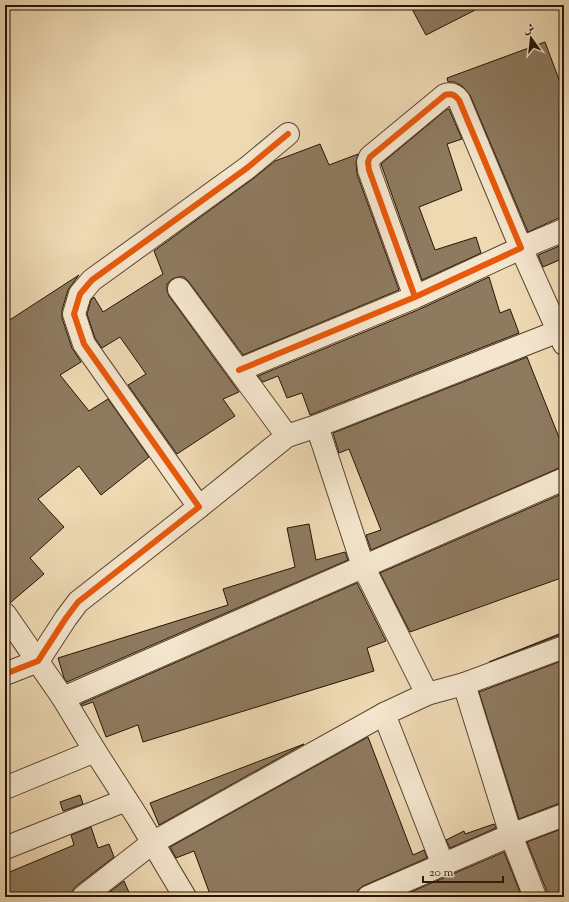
<svg xmlns="http://www.w3.org/2000/svg" width="569" height="902" font-family="'Sorts Mill Goudy',Amiri,serif">
	<style>
		.building { fill: #8e7a5f; stroke: #261405 }
		.lines { fill: none; stroke-linecap: round; stroke-linejoin: round }
		.minor-casing { stroke: #584530; stroke-width: 24 }
		.minor { stroke: #f4e6ce; stroke-width: 22 }
		.cycleway-casing { stroke: #f4e6ce; stroke-width: 8 }
		.cycleway { stroke: #e8590c; stroke-width: 6 }
	</style>
	<rect width="100%" height="100%" fill="#eed9b3"/>
	<filter id="stains"><feTurbulence type="fractalNoise" baseFrequency=".005" numOctaves="4"/><feColorMatrix values="0 0 0 0 .2 0 0 0 0 .09 0 0 0 0 .02 0 0 0 .5 -.17"/></filter>
	<radialGradient id="worn" r=".72"><stop offset=".6" stop-color="#630" stop-opacity="0"/><stop offset="1" stop-color="#630" stop-opacity=".3"/></radialGradient>
	<!-- building -->
	<g class="building">
		<path d="M425,5H485L426,35L413,11Z"/>
		<path d="M545,42L564,93V218H559L528,232L470,95L462,86L455,82H448L447,78Z"/>
		<path d="M447,109H449L462,139L447,144L462,190L419,207L435,250L476,237L481,253L422,280L381,164Z"/>
		<path d="M320,144L329,165L358,154L356,163L357,174L399,290L243,355L189,282L184,277H178L172,279L167,284V291L169,296L239,392L223,399L235,416L177,454L128,385L146,374L120,337L102,348L95,338L87,314L91,300L94,297L103,312L163,274L154,251L254,178L275,161Z"/>
		<path d="M564,244V258L543,267L538,255Z"/>
		<path d="M79,275L68,290L62,310V318L72,348L81,362L60,375L89,411L108,399L149,457L101,495L79,466L38,499L64,527L30,558L44,574L10,603L5,602V323Z"/>
		<path d="M489,277L500,313L510,309L519,333L310,415L302,393L287,398L278,376L263,382L258,376L420,309Z"/>
		<path d="M527,357L564,450V467L559,468L371,550L366,535L381,530L349,449L339,453L333,433Z"/>
		<path d="M564,493V577L410,632L380,573Z"/>
		<path d="M309,524L316,560L345,552L348,560L67,682L64,678L58,658L228,605L223,589L295,567L287,528Z"/>
		<path d="M357,583L386,641L367,648L374,671L143,742L138,725L106,737L93,702L82,706L81,704Z"/>
		<path d="M564,632V635H560L489,662Z"/>
		<path d="M564,660V803H560L519,819L479,692Z"/>
		<path d="M368,737L413,855L424,850L427,858L363,886L358,890L356,897H211L194,851L176,858L170,847Z"/>
		<path d="M304,744L159,825L150,803Z"/>
		<path d="M80,795L83,804L63,811L60,802Z"/>
		<path d="M494,824L496,828L450,848L446,840L464,831L465,834Z"/>
		<path d="M91,827L98,848L109,844L114,857L75,887L72,892L71,897H5V874L74,845L71,835Z"/>
		<path d="M564,828V897H547V892L527,842Z"/>
		<path d="M504,852L522,897H399Z"/>
		<path d="M124,881L131,897H103Z"/>
	</g>
	<g class="lines">
		<defs>
			<g id="minor">
				<path d="M179,289L287,436L317,426L564,329"/>
				<path d="M564,344L521,248L564,230"/>
				<path d="M239,370L415,297L521,248L459,100C455,95 452,93 445,95L370,157L368,162L369,170L415,297"/>
				<path d="M317,426L363,566L427,694L464,684L564,647"/>
				<path d="M199,507L287,436"/>
				<path d="M5,614L63,698L95,751L138,818L185,897"/>
				<path d="M5,674L38,661L66,618L78,602L199,507L84,344L74,314L80,294L92,280L247,168L288,134"/>
				<path d="M464,684L511,835L535,897"/>
				<path d="M63,698L564,479"/>
				<path d="M384,714L443,865"/>
				<path d="M5,788L95,751"/>
				<path d="M5,848L126,800"/>
				<path d="M83,897L152,843L384,714L427,694"/>
				<path d="M368,897L511,835L564,815"/>
			</g>
		</defs>
		<!-- minor casing -->
		<use href="#minor" class="minor-casing"/>
		<!-- minor -->
		<use href="#minor" class="minor"/>
		<defs>
			<g id="cycleway">
				<path d="M239,370L415,297L521,248L459,100C455,95 452,93 445,95L370,157L368,162L369,170L415,297"/>
				<path d="M5,674L38,661L66,618L78,602L199,507L84,344L74,314L80,294L92,280L247,168L288,134"/>
			</g>
		</defs>
		<!-- cycleway casing -->
		<use href="#cycleway" class="cycleway-casing"/>
		<!-- cycleway -->
		<use href="#cycleway" class="cycleway"/>
	</g>
	<!-- margin -->
	<rect width="569" height="902" fill="none" stroke="#eed9b3" stroke-width="20"/>
	<rect x="6" y="6" width="557" height="890" fill="none" stroke="#261405" stroke-width="2"/>
	<rect x="10" y="10" width="549" height="882" fill="none" stroke="#261405"/>
	<!-- north arrow -->
	<g transform="translate(531 38) rotate(345)" stroke="#f4e6ce" stroke-width="3" paint-order="stroke">
	<path d="M0-3L7 15L0 10L-7 15Z" fill="#261405"/>
	<text y="-6" font-size="11" font-weight="bold" text-anchor="middle" fill="#261405">ش</text>
	</g>
	<!-- scale -->
	<path d="M423 876v6h80v-6" fill="none" stroke="#261405" stroke-width="2"/>
	<text x="429" y="876" font-size="12" fill="#261405" stroke="#f4e6ce" stroke-width="3" paint-order="stroke">20 m</text>
	<rect width="100%" height="100%" filter="url(#stains)"/>
	<rect width="100%" height="100%" fill="url(#worn)"/>
</svg>
